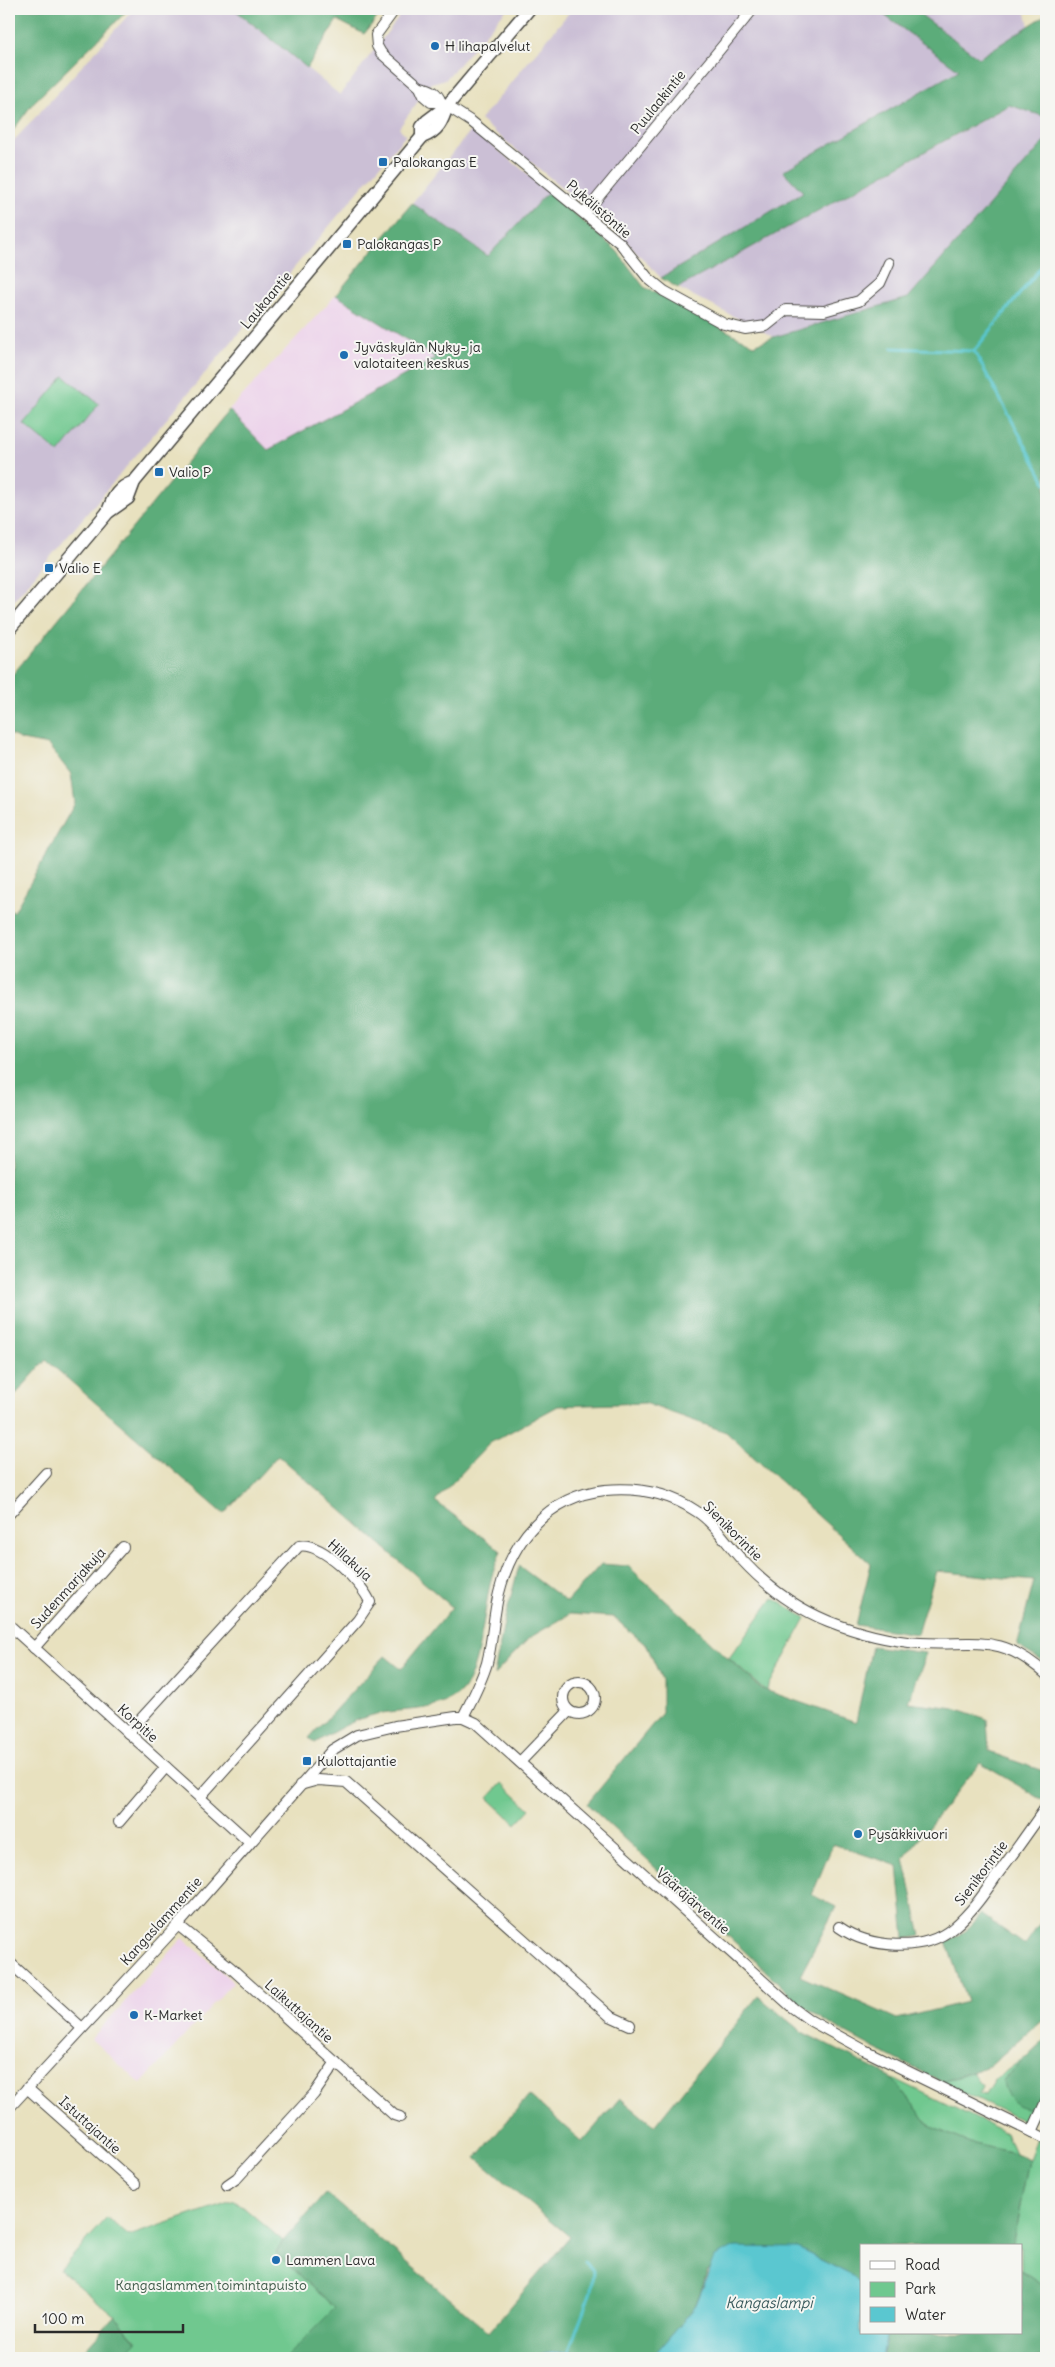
<svg xmlns="http://www.w3.org/2000/svg" width="1055" height="2367" font-family="Delius,sans-serif">
	<style>
		.built { fill: #ecd1ea }
		.industrial { fill: #cbbfd5 }
		.green { fill: #6fc88f; stroke: #4d7a5d }
		.forest { fill: #5bac7a; stroke: #436c52 }
		.water { fill: #5ac7d0; stroke: #42797e }
		.lines { fill: none; stroke-linecap: round; stroke-linejoin: round }
		.stream { stroke: #5ac7d0; stroke-width: 3 }
		.minor-casing { stroke: #474641; stroke-width: 12 }
		.major-casing { stroke: #474641; stroke-width: 15 }
		.minor { stroke: #fff; stroke-width: 10 }
		.major { stroke: #fff; stroke-width: 12 }
		.poi-dot { fill: #1f6fb2; stroke: #f6f6f2; stroke-width: 2 }
		.labels { text-anchor: middle; stroke-width: 4; stroke-linejoin: round; paint-order: stroke }
		.poi-label { font-size: 14px; fill: #2b2b2b; stroke: #f6f6f2; text-anchor: start }
		.street-label { font-size: 14px; fill: #2b2b2b; stroke: #f6f6f2 }
		.park-label { font-size: 14px; fill: #3f5a49; stroke: #f6f6f2 }
		.water-label { font-size: 15px; font-style: italic; fill: #395a5d; stroke: #f6f6f2 }
	</style>
	<rect width="100%" height="100%" fill="#f6f6f2"/>
	<filter id="ink" filterUnits="userSpaceOnUse"><feTurbulence type="fractalNoise" baseFrequency=".02" numOctaves="2"/><feDisplacementMap in="SourceGraphic" scale="10" xChannelSelector="R" yChannelSelector="G"/><feConvolveMatrix kernelMatrix="1 2 1 2 8 2 1 2 1" color-interpolation-filters="sRGB"/></filter>
	<filter id="wash" filterUnits="userSpaceOnUse"><feTurbulence type="fractalNoise" baseFrequency=".0096" numOctaves="4" result="noise"/><feDisplacementMap in="SourceGraphic" scale="20" xChannelSelector="R" yChannelSelector="G"/><feGaussianBlur stdDeviation="1.12" result="paint"/><feColorMatrix in="noise" values="0 0 0 0 0 0 0 0 0 0 0 0 0 0 0 0 0 1.4 0 .05"/><feComposite in="paint" operator="in"/></filter>
	<g filter="url(#wash)">
		<rect width="100%" height="100%" fill="#e8e1bf"/>
		<!-- built -->
		<g class="built">
			<path d="M336,295L436,358L268,450L229,410Z"/>
			<path d="M183,1938L233,1982L141,2084L91,2039Z"/>
		</g>
		<!-- industrial -->
		<g class="industrial">
			<path d="M134,9H234L340,95L405,9H507L446,79L431,83L399,128L406,135L9,606V146Z"/>
			<path d="M572,9H876L959,70L784,171L804,192L661,278L624,239L480,120Z"/>
			<path d="M913,9H1025L1029,26L979,58Z"/>
			<path d="M1010,105L1046,117V140L908,298L774,337L678,288Z"/>
			<path d="M472,129L549,191L488,257L412,203Z"/>
		</g>
		<!-- green -->
		<g class="green">
			<path d="M64,376L99,404L59,453L24,424Z"/>
			<path d="M773,1598L806,1618L766,1691L729,1658Z"/>
			<path d="M502,1783L530,1809L516,1824L488,1798Z"/>
			<path d="M1030,2056L1006,2076V2092L1018,2104L1037,2112L1030,2124L942,2082L973,2072L982,2086L979,2094L985,2095L994,2080L1025,2057Z"/>
			<path d="M891,2077L1006,2133L1015,2153L970,2143L931,2127Z"/>
			<path d="M1046,2114V2288L1021,2271V2246H1012L1029,2159Z"/>
			<path d="M235,2200L283,2241L277,2253L335,2308L285,2358H121L137,2341L115,2316L60,2270L107,2218L129,2236Z"/>
		</g>
		<!-- forest -->
		<g class="forest">
			<path d="M9,9H129L33,103L9,136Z"/>
			<path d="M234,9H384L364,34L337,20L307,68Z"/>
			<path d="M876,9H913L979,58L1046,15V117L1009,105L678,288L661,278L803,192L783,171L959,70Z"/>
			<path d="M1046,140V1660L1044,1662L1017,1646L1034,1581L936,1571L917,1634L856,1625L871,1564L726,1432L644,1403L558,1406L490,1443L435,1501L501,1551C497,1562 492,1573 490,1584C484,1612 480,1663 465,1687C446,1715 401,1707 373,1715C352,1720 333,1732 315,1743L309,1738L385,1656L401,1669L452,1607L278,1455L224,1514L46,1360L9,1402V910L14,912L75,803L71,774L48,745L22,740L9,734V679L229,410L268,450L436,358L336,295L412,203L488,256L549,191L617,251L644,287L754,345L774,337L908,298Z"/>
			<path d="M601,1564L628,1566L762,1689L856,1722L872,1646L925,1653L923,1664L908,1702L955,1708L987,1719L989,1752L1046,1772V1794L1043,1800L980,1763L904,1858L921,1936L905,1939L898,1866L833,1844L812,1895L836,1907L800,1976L897,2019L967,2002L946,1941C961,1935 971,1927 981,1914L1025,1945L1046,1914V2017L989,2066L942,2082L874,2048L833,2026L803,2006L587,1804L662,1713V1680L647,1646L613,1617L570,1614L529,1638L494,1675L505,1618L519,1566L567,1602Z"/>
			<path d="M758,1996L802,2032L891,2077L931,2127L970,2143L1015,2153L1029,2159L1012,2246H861V2284L853,2276L797,2248L708,2270L695,2307L652,2358H597L569,2350L514,2358H285L335,2308L276,2253L283,2241L326,2193L489,2332L570,2237L476,2158L529,2095L582,2142L620,2098L654,2126Z"/>
			<path d="M1046,2039V2092L1037,2112C1020,2108 1004,2099 1003,2080Z"/>
			<path d="M1021,2271L1046,2288V2358H882L887,2333H1021Z"/>
			<path d="M115,2316L137,2342L121,2358H77Z"/>
		</g>
		<!-- water -->
		<g class="water">
			<path d="M735,2247L797,2248L853,2276L861,2284V2333H887L882,2358H651L695,2307L715,2257Z"/>
			<path d="M569,2350L597,2358H514Z"/>
		</g>
		<g class="lines">
			<!-- stream -->
			<g class="stream">
				<path d="M892,348L974,351L1046,483"/>
				<path d="M974,351L1046,261"/>
				<path d="M569,2350L591,2291L593,2271L584,2262"/>
			</g>
		</g>
	</g>
	<g filter="url(#ink)">
		<g class="lines">
			<defs>
				<g id="minor">
					<path d="M395,9L376,35L377,46L381,53L420,87L424,96L431,102H441L472,122L620,243L648,278L664,291L724,324L745,329L766,326L786,310L824,311L859,301L880,283L889,263"/>
					<path d="M420,87C431,89 437,92 441,102"/>
					<path d="M585,213L753,9"/>
					<path d="M9,1514L46,1473"/>
					<path d="M9,1625L249,1842"/>
					<path d="M34,1648L123,1547"/>
					<circle cx="579" cy="1698" r="16"/>
					<path d="M463,1717C472,1699 481,1683 487,1663C493,1640 493,1616 499,1593C512,1540 548,1496 605,1490C638,1487 669,1493 696,1511C715,1523 727,1544 742,1560C767,1587 794,1607 828,1621C858,1633 888,1641 920,1643C977,1646 999,1632 1046,1674"/>
					<path d="M128,1733L299,1546C321,1541 362,1583 370,1602L358,1620L200,1797"/>
					<path d="M520,1762L569,1711"/>
					<path d="M300,1785L318,1780L346,1782L610,2016L630,2025"/>
					<path d="M119,1822L166,1767"/>
					<path d="M178,1925L231,1968L394,2115L400,2117"/>
					<path d="M839,1927C869,1948 923,1953 953,1928C971,1913 984,1894 997,1875C1014,1853 1030,1830 1046,1807"/>
					<path d="M9,1962L82,2028"/>
					<path d="M27,2088L135,2184"/>
					<path d="M9,2108L178,1925L332,1750L357,1735L395,1726L456,1717H463L476,1723L793,2008L811,2021L864,2050L1046,2139"/>
					<path d="M1032,2132L1046,2101"/>
					<path d="M227,2185L237,2178L314,2094L336,2062"/>
				</g>
				<g id="major">
					<path d="M422,137V127L427,121L447,106L529,9"/>
					<path d="M108,512C113,497 119,487 134,482"/>
					<path d="M9,629L108,512L128,498L134,482L422,137C438,131 442,122 447,106"/>
				</g>
			</defs>
			<!-- minor casing -->
			<use href="#minor" class="minor-casing"/>
			<!-- major casing -->
			<use href="#major" class="major-casing"/>
			<!-- minor -->
			<use href="#minor" class="minor"/>
			<!-- major -->
			<use href="#major" class="major"/>
		</g>
	</g>
	<!-- markers -->
	<g class="poi-dot">
		<circle cx="435" cy="46" r="5"/>
		<rect x="378" y="157" width="10" height="10" rx="2.5"/>
		<rect x="342" y="239" width="10" height="10" rx="2.5"/>
		<circle cx="344" cy="355" r="5"/>
		<rect x="154" y="467" width="10" height="10" rx="2.5"/>
		<rect x="44" y="563" width="10" height="10" rx="2.5"/>
		<rect x="302" y="1756" width="10" height="10" rx="2.5"/>
		<circle cx="858" cy="1834" r="5"/>
		<circle cx="134" cy="2015" r="5"/>
		<circle cx="276" cy="2260" r="5"/>
	</g>
	<g class="labels">
		<!-- poi labels -->
		<g class="poi-label">
			<text x="445" y="51">H lihapalvelut</text>
			<text x="393" y="167">Palokangas E</text>
			<text x="357" y="249">Palokangas P</text>
			<text x="354" y="352">Jyväskylän Nyky- ja<tspan x="354" dy="16">valotaiteen keskus</tspan></text>
			<text x="169" y="477">Valio P</text>
			<text x="59" y="573">Valio E</text>
			<text x="317" y="1766">Kulottajantie</text>
			<text x="868" y="1839">Pysäkkivuori</text>
			<text x="144" y="2020">K-Market</text>
			<text x="286" y="2265">Lammen Lava</text>
		</g>
		<!-- street labels -->
		<g class="street-label">
			<text transform="translate(658 102) rotate(-51)" y="5">Puulaakintie</text>
			<text transform="translate(599 209) rotate(41)" y="5">Pykälistöntie</text>
			<text transform="translate(266 300) rotate(-50)" y="5">Laukaantie</text>
			<text transform="translate(733 1531) rotate(45)" y="5">Sienikorintie</text>
			<text transform="translate(350 1560) rotate(42)" y="5">Hillakuja</text>
			<text transform="translate(68 1588) rotate(-48)" y="5">Sudenmarjakuja</text>
			<text transform="translate(138 1723) rotate(42)" y="5">Korpitie</text>
			<text transform="translate(981 1873) rotate(-53)" y="5">Sienikorintie</text>
			<text transform="translate(693 1901) rotate(41)" y="5">Vääräjärventie</text>
			<text transform="translate(161 1921) rotate(-48)" y="5">Kangaslammentie</text>
			<text transform="translate(299 2011) rotate(42)" y="5">Laikuttajantie</text>
			<text transform="translate(90 2125) rotate(42)" y="5">Istuttajantie</text>
		</g>
		<!-- park labels -->
		<g class="park-label">
			<text x="211" y="2290">Kangaslammen toimintapuisto</text>
		</g>
		<!-- water labels -->
		<g class="water-label">
			<text x="769" y="2308">Kangaslampi</text>
		</g>
	</g>
	<!-- margin -->
	<rect width="1055" height="2367" fill="none" stroke="#f6f6f2" stroke-width="30"/>
	<!-- legend -->
	<rect x="860" y="2244" width="162" height="90" fill="#f6f6f2" stroke="#a5a5a2"/>
	<rect x="870" y="2261" width="25" height="8" fill="#ffffff" stroke="#a5a5a2"/>
	<text x="905" y="2270" font-size="15" fill="#2b2b2b">Road</text>
	<rect x="870" y="2282" width="25" height="15" fill="#6fc88f" stroke="#a5a5a2"/>
	<text x="905" y="2294" font-size="15" fill="#2b2b2b">Park</text>
	<rect x="870" y="2307" width="25" height="15" fill="#5ac7d0" stroke="#a5a5a2"/>
	<text x="905" y="2320" font-size="15" fill="#2b2b2b">Water</text>
	<!-- scale -->
	<path d="M35 2324v8h148v-8" fill="none" stroke="#2b2b2b" stroke-width="2.5"/>
	<text x="42" y="2324" font-size="15" fill="#2b2b2b" stroke="#f6f6f2" stroke-width="4" paint-order="stroke">100 m</text>
</svg>
